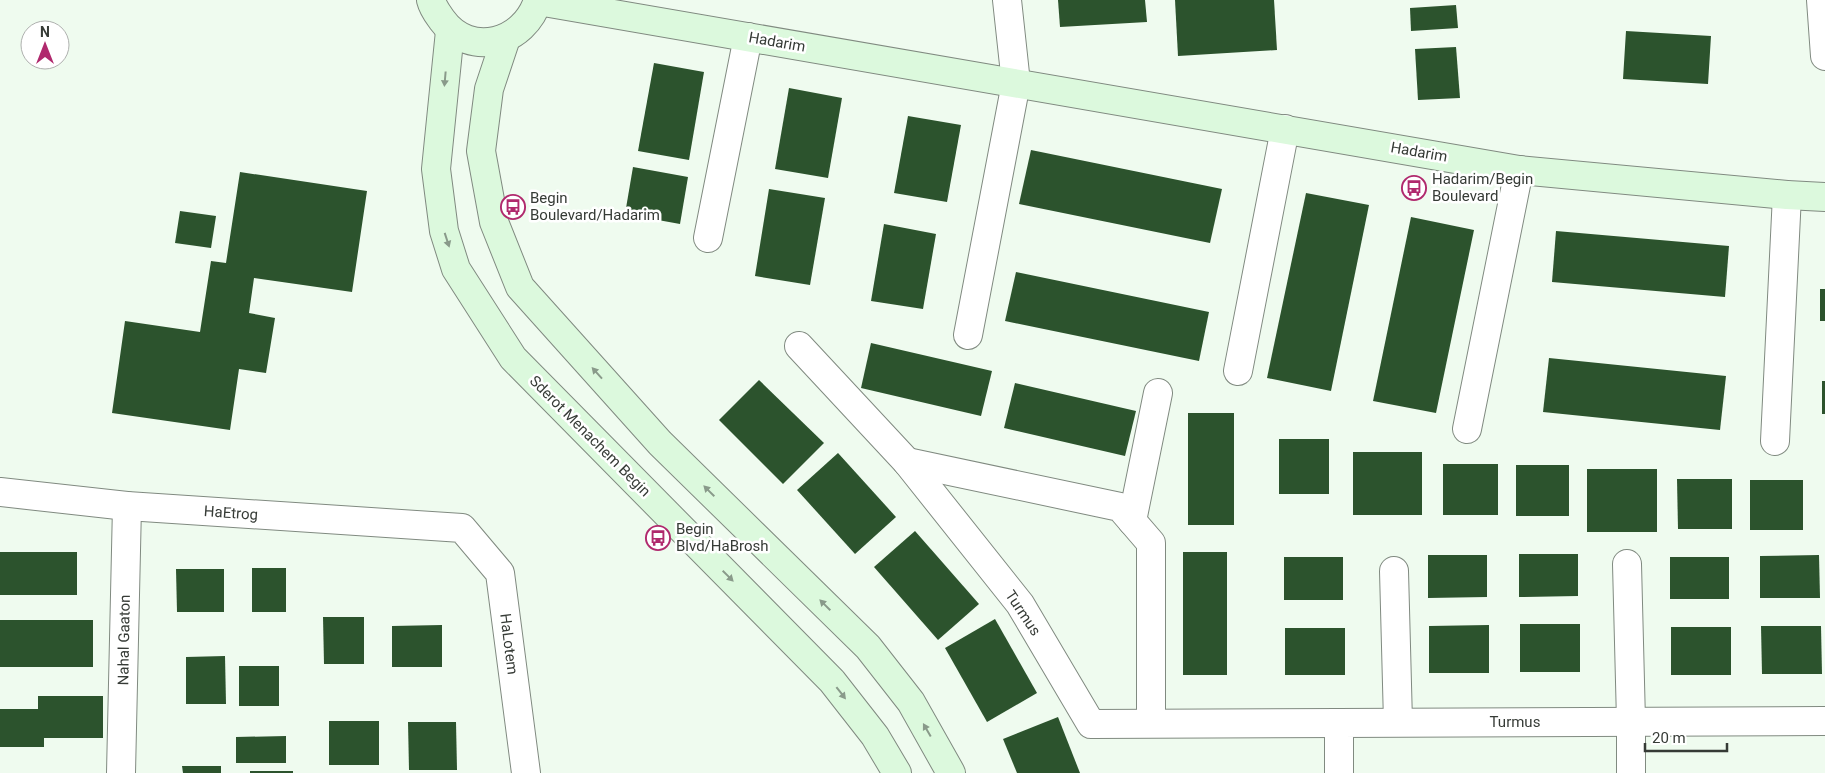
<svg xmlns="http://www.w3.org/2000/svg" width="1825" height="773" font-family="Roboto,sans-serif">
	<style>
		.building { fill: #2c532d }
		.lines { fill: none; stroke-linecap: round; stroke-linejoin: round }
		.street-casing { stroke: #808a80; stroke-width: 30 }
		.secondary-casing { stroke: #808a80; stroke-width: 30 }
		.street { stroke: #fff; stroke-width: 28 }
		.secondary { stroke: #dcf9dd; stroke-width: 28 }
		.oneway { fill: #899a8a }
		.labels { text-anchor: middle; stroke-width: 5; stroke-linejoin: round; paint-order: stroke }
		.street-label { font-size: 15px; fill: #363b36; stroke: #fff }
		.poi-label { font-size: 15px; fill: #363b36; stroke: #fff; text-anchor: start }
	</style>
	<rect width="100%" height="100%" fill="#effbef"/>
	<!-- building -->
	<g class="building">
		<path d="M1058,0H1145L1147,22L1060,27Z"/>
		<path d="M1175,0H1274L1277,50L1178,56Z"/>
		<path d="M1456,5L1458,28L1411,31L1410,8Z"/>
		<path d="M1626,31L1711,36L1708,84L1623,79Z"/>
		<path d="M1456,47L1460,98L1418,100L1415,49Z"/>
		<path d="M654,63L704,72L689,160L638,151Z"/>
		<path d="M789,88L842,98L828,178L775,169Z"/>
		<path d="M908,116L961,125L947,202L894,193Z"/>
		<path d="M1031,150L1222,189L1210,243L1019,204Z"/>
		<path d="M633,167L688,177L680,224L625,214Z"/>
		<path d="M240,172L367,191L352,292L254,278L249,313L275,318L266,373L239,369L230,430L112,413L125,321L200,332L211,261L226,263Z"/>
		<path d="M769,189L825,198L810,285L755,276Z"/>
		<path d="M1306,193L1369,205L1331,391L1267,378Z"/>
		<path d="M180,211L216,216L211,248L175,243Z"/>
		<path d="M1411,217L1474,230L1436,413L1373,401Z"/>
		<path d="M884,224L936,234L923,309L871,301Z"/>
		<path d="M1556,231L1729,246L1725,297L1552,282Z"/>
		<path d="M1016,272L1209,312L1199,361L1005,321Z"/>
		<rect x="1820" y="289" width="5" height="32"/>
		<path d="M871,343L992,371L981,416L861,388Z"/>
		<path d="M1549,358L1726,376L1720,430L1543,412Z"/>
		<path d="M759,380L824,443L783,484L719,420Z"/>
		<rect x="1822" y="381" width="3" height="33"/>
		<path d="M1015,383L1136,411L1125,456L1004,428Z"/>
		<rect x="1188" y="413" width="46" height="112"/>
		<rect x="1279" y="439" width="50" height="55"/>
		<rect x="1353" y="452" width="69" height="63"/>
		<path d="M838,453L896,517L855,554L797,490Z"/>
		<rect x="1443" y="464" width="55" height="51"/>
		<rect x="1516" y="465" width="53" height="51"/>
		<rect x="1587" y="469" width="70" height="63"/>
		<path d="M1677,479H1732V529H1678Z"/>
		<rect x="1750" y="480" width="53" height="50"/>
		<path d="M915,531L979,604L938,640L874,567Z"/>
		<rect x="0" y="552" width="77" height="43"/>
		<rect x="1183" y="552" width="44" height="123"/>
		<path d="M1519,554H1578V596L1519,597Z"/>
		<path d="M1428,555H1487V597L1428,598Z"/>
		<path d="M1819,555L1820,598H1760V556Z"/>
		<rect x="1284" y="557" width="59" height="43"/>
		<rect x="1670" y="557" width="59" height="42"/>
		<rect x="252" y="568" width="34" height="44"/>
		<path d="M176,569H224V612H177Z"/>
		<path d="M323,617H364V664H324Z"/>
		<path d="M995,619L1037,693L987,722L945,648Z"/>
		<rect x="0" y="620" width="93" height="47"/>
		<rect x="1520" y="624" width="60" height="48"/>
		<path d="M442,625V667H392V626Z"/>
		<path d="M1489,625V673H1429V626Z"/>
		<path d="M1761,626H1821L1822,674H1762Z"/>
		<rect x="1671" y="627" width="60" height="48"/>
		<rect x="1285" y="628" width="60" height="47"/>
		<path d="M225,656L226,704H186V657Z"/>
		<rect x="239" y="666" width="40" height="40"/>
		<path d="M38,696H103V738H44V747H0V709H38Z"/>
		<path d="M1058,717L1080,773H1017L1003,739Z"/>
		<rect x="329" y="721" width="50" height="44"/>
		<path d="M408,722H456L457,770H409Z"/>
		<path d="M286,736V763H236V737Z"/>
		<path d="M182,766H221V773H183Z"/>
		<rect x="250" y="771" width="43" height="2"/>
	</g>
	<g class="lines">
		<defs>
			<g id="street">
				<path d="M1821,0L1825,56"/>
				<path d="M708,238L748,37"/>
				<path d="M968,335L1016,83L1007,0"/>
				<path d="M799,346L907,462L1020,604L1091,724L1339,723"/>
				<path d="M1238,371L1285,129"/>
				<path d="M1467,429L1519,170"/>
				<path d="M1775,441L1787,195"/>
				<path d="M907,462L1120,507L1151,543V723"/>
				<path d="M0,492L127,506L462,528L500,573L526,773"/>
				<path d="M1132,521L1158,393"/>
				<path d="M1627,564L1631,721V773"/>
				<path d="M1394,571L1398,722"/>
				<path d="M121,773L127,506"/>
				<path d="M1339,773V723L1825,721"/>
			</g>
			<g id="secondary">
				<path d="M431,0C433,8 437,13 442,20C470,59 525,43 538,0"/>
				<path d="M538,1L1519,170L1787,195L1825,197"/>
				<path d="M450,31L436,169L444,231L456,269L513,358L832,681L875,736L897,773"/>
				<path d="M506,38L489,89L481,151L494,222L520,287L660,443L868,647L911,702L951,773"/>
			</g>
		</defs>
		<!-- street casing -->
		<use href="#street" class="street-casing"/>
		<!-- secondary casing -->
		<use href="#secondary" class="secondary-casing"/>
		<!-- street -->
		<use href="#street" class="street"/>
		<!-- secondary -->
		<use href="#secondary" class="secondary"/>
	</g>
	<!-- one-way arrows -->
	<defs><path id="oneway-solid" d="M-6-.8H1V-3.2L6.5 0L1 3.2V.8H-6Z" transform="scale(1.25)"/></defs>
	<g class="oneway">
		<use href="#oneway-solid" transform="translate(445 79) rotate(95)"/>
		<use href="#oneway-solid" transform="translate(447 240) rotate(72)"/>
		<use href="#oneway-solid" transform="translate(597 373) rotate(-132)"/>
		<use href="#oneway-solid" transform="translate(709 491) rotate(-135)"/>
		<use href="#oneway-solid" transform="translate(728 576) rotate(45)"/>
		<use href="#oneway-solid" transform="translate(825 605) rotate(-135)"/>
		<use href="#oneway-solid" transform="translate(841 693) rotate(52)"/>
		<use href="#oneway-solid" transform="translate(927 730) rotate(-120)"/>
	</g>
	<!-- icons -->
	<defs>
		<symbol id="bus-ring" viewBox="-11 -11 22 22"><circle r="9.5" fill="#fff" stroke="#b0296d" stroke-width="1.5"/><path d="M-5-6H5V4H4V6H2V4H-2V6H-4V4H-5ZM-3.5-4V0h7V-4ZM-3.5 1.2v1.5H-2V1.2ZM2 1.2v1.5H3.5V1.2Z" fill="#b0296d"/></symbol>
	</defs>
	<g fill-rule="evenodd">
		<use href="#bus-ring" x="1400" y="174" width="28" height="28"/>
		<use href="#bus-ring" x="499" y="193" width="28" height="28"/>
		<use href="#bus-ring" x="644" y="524" width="28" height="28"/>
	</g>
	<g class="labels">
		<!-- street labels -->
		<g class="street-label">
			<text transform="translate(777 42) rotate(10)" y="5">Hadarim</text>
			<text transform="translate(1419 152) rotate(10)" y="5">Hadarim</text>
			<text transform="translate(590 436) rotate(45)" y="5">Sderot Menachem Begin</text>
			<text transform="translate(231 513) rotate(4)" y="5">HaEtrog</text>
			<text transform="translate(1023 613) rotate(56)" y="5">Turmus</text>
			<text transform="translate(124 640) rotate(-89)" y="5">Nahal Gaaton</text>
			<text transform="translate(509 644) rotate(83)" y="5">HaLotem</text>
			<text x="1515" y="727">Turmus</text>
		</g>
		<!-- poi labels -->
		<g class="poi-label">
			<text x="1432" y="184">Hadarim/Begin<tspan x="1432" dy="17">Boulevard</tspan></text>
			<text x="530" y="203">Begin<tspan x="530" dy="17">Boulevard/Hadarim</tspan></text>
			<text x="676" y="534">Begin<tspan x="676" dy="17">Blvd/HaBrosh</tspan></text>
		</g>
	</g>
	<!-- north arrow -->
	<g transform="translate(45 45)"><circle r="24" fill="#ffffff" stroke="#afb1af"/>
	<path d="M0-4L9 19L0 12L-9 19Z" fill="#b0296d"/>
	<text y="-8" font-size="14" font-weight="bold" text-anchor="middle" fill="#363b36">N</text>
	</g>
	<!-- scale -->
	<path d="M1645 743v8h82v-8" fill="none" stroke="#363b36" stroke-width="2.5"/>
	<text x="1652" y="743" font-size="15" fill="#363b36" stroke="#ffffff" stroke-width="4" paint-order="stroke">20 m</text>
</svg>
